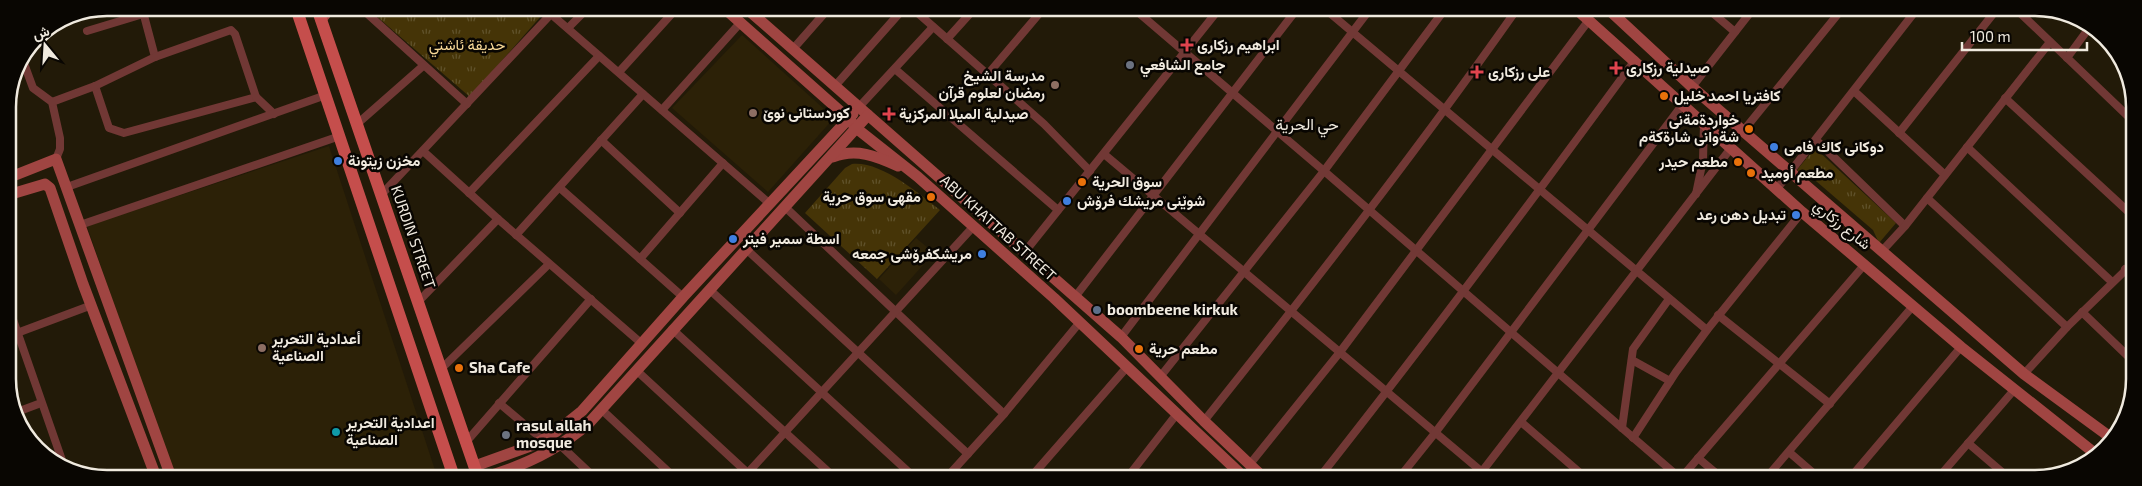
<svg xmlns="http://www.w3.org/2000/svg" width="2142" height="486" font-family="'Exo 2',Vazirmatn,sans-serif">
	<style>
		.built { fill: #2c2107 }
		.park { fill: url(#park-tufts) }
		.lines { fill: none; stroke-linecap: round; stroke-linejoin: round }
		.street { stroke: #713835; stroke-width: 8 }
		.secondary { stroke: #a04542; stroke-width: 11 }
		.primary { stroke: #c54e4c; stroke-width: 12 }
		.health-dot { fill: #e0444e; stroke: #090602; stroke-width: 2 }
		.worship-dot { fill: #6b7280; stroke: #090602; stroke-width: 2 }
		.education-dot { fill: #8d6e63; stroke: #090602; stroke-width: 2 }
		.food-dot { fill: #e8710a; stroke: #090602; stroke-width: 2 }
		.shop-dot { fill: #3f7fe0; stroke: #090602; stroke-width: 2 }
		.service-dot { fill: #5c6f8a; stroke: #090602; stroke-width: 2 }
		.culture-dot { fill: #0f9aa8; stroke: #090602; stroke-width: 2 }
		.labels { text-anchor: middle; stroke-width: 5; stroke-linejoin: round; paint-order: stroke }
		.park-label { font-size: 15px; fill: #f9da98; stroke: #090602 }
		.poi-label { font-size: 15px; font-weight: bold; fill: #f0eadf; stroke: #090602; text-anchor: start }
		.street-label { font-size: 15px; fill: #f0eadf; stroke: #090602 }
		.neighbourhood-label { font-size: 16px; fill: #f0eadf; stroke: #090602 }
		.rim { fill: none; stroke: #f0eadf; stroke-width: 2.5 }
	</style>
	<defs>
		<pattern id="park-tufts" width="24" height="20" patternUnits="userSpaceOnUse" patternTransform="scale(1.25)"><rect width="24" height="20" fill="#453407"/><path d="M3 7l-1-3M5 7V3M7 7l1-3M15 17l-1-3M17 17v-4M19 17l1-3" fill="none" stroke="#60522b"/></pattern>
	</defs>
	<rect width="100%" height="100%" fill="#221a08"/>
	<!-- built -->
	<g class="built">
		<path d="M742,35L834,118L768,192L672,108Z"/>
		<path d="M329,146L435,470L414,477H173L87,226Z"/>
		<path d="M916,238L934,253L896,295L879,279Z"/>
	</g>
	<!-- park -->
	<g class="park">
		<path d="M367,8H531L541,16L470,97Z"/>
		<path d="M1815,148L1896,223L1879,243L1873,230L1809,175L1802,174L1797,170Z"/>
		<path d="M852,164C881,161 918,193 940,210L877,279L805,213L845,168Z"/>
	</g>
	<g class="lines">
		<!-- street -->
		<g class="street">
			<path d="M142,8L155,57"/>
			<path d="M361,8L467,104"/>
			<path d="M544,8L770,204"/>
			<path d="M912,8L1044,124L1090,171"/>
			<path d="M1133,8L1324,171L1680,478"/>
			<path d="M1325,9L1707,330"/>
			<path d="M1708,9L1735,32"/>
			<path d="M2016,9L2133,121"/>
			<path d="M568,28L588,8"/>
			<path d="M87,31L163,8"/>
			<path d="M35,39L46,35L48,29"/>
			<path d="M947,39L975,8"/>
			<path d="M793,49L829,8"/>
			<path d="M22,58L33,88L52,102L60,138V149L56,159"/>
			<path d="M2067,58L2089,28"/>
			<path d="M895,69L1058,210"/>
			<path d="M619,72L677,8"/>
			<path d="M988,74L1044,8"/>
			<path d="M95,86L109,128L124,133L256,97L274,114"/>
			<path d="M835,86L904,8"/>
			<path d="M1692,87L1753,9"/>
			<path d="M1854,91L1945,175"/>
			<path d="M2005,98L2133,216"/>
			<path d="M52,102L95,86L155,57L231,30L235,34L256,97"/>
			<path d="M859,107L933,27"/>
			<path d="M662,110L741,22"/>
			<path d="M357,124L423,66"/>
			<path d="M1744,130L1842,9"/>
			<path d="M1899,133L1997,9"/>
			<path d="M601,140L680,213"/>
			<path d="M1816,140L1905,226"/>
			<path d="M1967,147L2112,282"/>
			<path d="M423,151L498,219L641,343"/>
			<path d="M1104,154L1481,471"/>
			<path d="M67,187L326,95"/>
			<path d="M560,188L683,297"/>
			<path d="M1776,190L1917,9"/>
			<path d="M469,193L599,56"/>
			<path d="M1696,194L1703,160L1704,124"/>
			<path d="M381,195L551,14"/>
			<path d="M1927,198L2067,327"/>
			<path d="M785,207L1004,414"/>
			<path d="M80,225L340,136"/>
			<path d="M516,235L643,94"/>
			<path d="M746,249L968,454"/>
			<path d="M1882,251L1905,226L2050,42"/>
			<path d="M1024,253L1219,9"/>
			<path d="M640,259L723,163"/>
			<path d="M2125,269L2133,277"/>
			<path d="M710,290L914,477"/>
			<path d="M1075,297L1297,9"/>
			<path d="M418,302L498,219"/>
			<path d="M9,308L63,463"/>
			<path d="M2082,312L2133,361"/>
			<path d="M1718,315L1830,404"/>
			<path d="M672,329L834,477"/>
			<path d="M9,336L92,305"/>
			<path d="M1121,337L1370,9"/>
			<path d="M1632,360L1670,381"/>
			<path d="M441,369L549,264"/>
			<path d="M636,370L752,477"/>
			<path d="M2024,374L2067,327L2133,263"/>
			<path d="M1160,377L1324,171L1445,9"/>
			<path d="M499,403L543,440"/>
			<path d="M602,410L674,477"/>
			<path d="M17,412L41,403"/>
			<path d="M1204,421C1312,286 1418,150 1517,9"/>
			<path d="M1521,422L1586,478"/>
			<path d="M1622,428L1633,349L1669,299"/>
			<path d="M1633,438L1676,372L1707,330L1802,212"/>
			<path d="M466,442L591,299"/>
			<path d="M1968,443L2009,478"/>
			<path d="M560,445L594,477"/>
			<path d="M1789,452L1819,478"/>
			<path d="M1698,458L1722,478"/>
			<path d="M1250,464L1340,352L1589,20"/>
			<path d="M744,477L973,227"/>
			<path d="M947,477L1004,414L1080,322"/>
			<path d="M1031,477L1127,367"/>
			<path d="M1127,478L1176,415"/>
			<path d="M1319,478C1427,341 1532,201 1635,60"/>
			<path d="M1399,478L1435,433L1683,104"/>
			<path d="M1477,478L1731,148"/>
			<path d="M1681,478L1865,264"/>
			<path d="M1766,478L1913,306"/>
			<path d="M1850,478L1961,347"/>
			<path d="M1938,478L2014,390"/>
		</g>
		<!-- secondary -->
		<g class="secondary">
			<path d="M724,8L849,119L856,128L918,177L1054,298L1245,478"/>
			<path d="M746,8L1121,337L1204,421L1264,478"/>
			<path d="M1576,9L1802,212L1961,347L2097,455"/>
			<path d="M1608,9L1692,87L2024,374L2110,437"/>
			<path d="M321,20L330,8"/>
			<path d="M833,157C856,148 876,156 898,166"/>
			<path d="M8,178L56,159L171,477"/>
			<path d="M8,195L45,184L50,188L83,284L156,477"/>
			<path d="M475,466L536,444L557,431L582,411L683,297L853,114"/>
			<path d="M438,477L452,472"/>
			<path d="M485,477C524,466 558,450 589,423L868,115"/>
		</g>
		<!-- primary -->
		<g class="primary">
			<path d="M296,8L454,477"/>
			<path d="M317,8L478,477"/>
		</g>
	</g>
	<!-- markers -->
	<g class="health-dot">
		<path d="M1184.5 37.5h5v5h5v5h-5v5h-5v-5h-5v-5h5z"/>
		<path d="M1613.5 60.5h5v5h5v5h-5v5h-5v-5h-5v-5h5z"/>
		<path d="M1474.5 64.5h5v5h5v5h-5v5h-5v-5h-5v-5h5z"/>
		<path d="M886.5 106.5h5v5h5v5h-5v5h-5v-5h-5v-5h5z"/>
	</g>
	<g class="worship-dot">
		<circle cx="1130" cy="65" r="5"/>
		<circle cx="506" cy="435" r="5"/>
	</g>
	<g class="education-dot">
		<circle cx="1055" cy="85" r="5"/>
		<circle cx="753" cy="113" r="5"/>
		<circle cx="262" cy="348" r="5"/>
	</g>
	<g class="food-dot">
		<circle cx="1664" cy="96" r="5"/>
		<circle cx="1749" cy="129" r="5"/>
		<circle cx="1738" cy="162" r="5"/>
		<circle cx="1751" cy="173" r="5"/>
		<circle cx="1082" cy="182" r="5"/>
		<circle cx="931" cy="197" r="5"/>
		<circle cx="1139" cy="349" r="5"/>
		<circle cx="459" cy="368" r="5"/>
	</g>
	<g class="shop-dot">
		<circle cx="1774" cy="147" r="5"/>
		<circle cx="338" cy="161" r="5"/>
		<circle cx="1067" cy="201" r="5"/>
		<circle cx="1796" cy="215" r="5"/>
		<circle cx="733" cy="239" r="5"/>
		<circle cx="982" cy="254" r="5"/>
	</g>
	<circle class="service-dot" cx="1097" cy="310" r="5"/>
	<circle class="culture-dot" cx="336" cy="432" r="5"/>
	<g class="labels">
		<!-- park labels -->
		<g class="park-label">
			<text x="467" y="50">حديقة ئاشتي</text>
		</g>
		<!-- poi labels -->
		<g class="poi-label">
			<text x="1197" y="50">ابراهيم رزكارى</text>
			<text x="1140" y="70">جامع الشافعي</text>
			<text x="1626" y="73">صيدلية رزكارى</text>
			<text x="1488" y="77">على رزكارى</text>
			<text x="1045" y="81" text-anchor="end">مدرسة الشيخ<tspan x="1045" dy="17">رمضان لعلوم قرآن</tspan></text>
			<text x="1674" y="101">كافتريا احمد خليل</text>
			<text x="763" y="118">کوردستانی نوێ</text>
			<text x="899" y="119">صيدلية الميلا المركزية</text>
			<text x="1739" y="125" text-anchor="end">خواردةمةنى<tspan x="1739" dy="17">شةوانى شارةكةم</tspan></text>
			<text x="1784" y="152">دوكانى كاك فامى</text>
			<text x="348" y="166">مخزن زيتونة</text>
			<text x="1728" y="167" text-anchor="end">مطعم حيدر</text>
			<text x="1761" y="178">مطعم أوميد</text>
			<text x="1092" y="187">سوق الحرية</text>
			<text x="921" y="202" text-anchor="end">مقهى سوق حرية</text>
			<text x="1077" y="206">شوێنى مريشك فرۆش</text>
			<text x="1786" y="220" text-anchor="end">تبديل دهن رعد</text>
			<text x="743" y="244">اسطة سمير فيتر</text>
			<text x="972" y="259" text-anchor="end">مریشکفرۆشی جمعە</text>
			<text x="1107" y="315">boombeene kirkuk</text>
			<text x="272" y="344">أعدادية التحرير<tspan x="272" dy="17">الصناعية</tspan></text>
			<text x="1149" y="354">مطعم حرية</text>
			<text x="469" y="373">Sha Cafe</text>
			<text x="346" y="428">اعدادية التحرير<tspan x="346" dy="17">الصناعية</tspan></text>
			<text x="516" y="431">rasul allah<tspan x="516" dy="17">mosque</tspan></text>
		</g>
		<!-- street labels -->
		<g class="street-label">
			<text transform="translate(1842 225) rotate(39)" y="5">شارع رزكاري</text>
			<text transform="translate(998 228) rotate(42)" y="5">ABU KHATTAB STREET</text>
			<text transform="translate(413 237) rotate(71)" y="5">KURDIN STREET</text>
		</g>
		<!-- neighbourhood labels -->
		<g class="neighbourhood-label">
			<text x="1307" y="130">حي الحرية</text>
		</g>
	</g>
	<!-- crop -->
	<path d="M0 0H2142V486H0ZM107 16H2035A91 91 0 0 1 2126 107V379A91 91 0 0 1 2035 470H107A91 91 0 0 1 16 379V107A91 91 0 0 1 107 16Z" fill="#090602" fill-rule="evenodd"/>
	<path class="rim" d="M107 16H2035A91 91 0 0 1 2126 107V379A91 91 0 0 1 2035 470H107A91 91 0 0 1 16 379V107A91 91 0 0 1 107 16Z"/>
	<!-- north arrow -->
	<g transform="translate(45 45) rotate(342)" stroke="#090602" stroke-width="4" paint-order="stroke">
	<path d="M0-4L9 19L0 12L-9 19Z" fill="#f0eadf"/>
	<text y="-8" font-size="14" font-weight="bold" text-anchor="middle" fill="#f0eadf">ش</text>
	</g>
	<!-- scale -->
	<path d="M1962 42v8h125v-8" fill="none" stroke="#f0eadf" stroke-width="2.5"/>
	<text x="1970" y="42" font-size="15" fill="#f0eadf" stroke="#090602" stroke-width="4" paint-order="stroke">100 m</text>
</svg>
